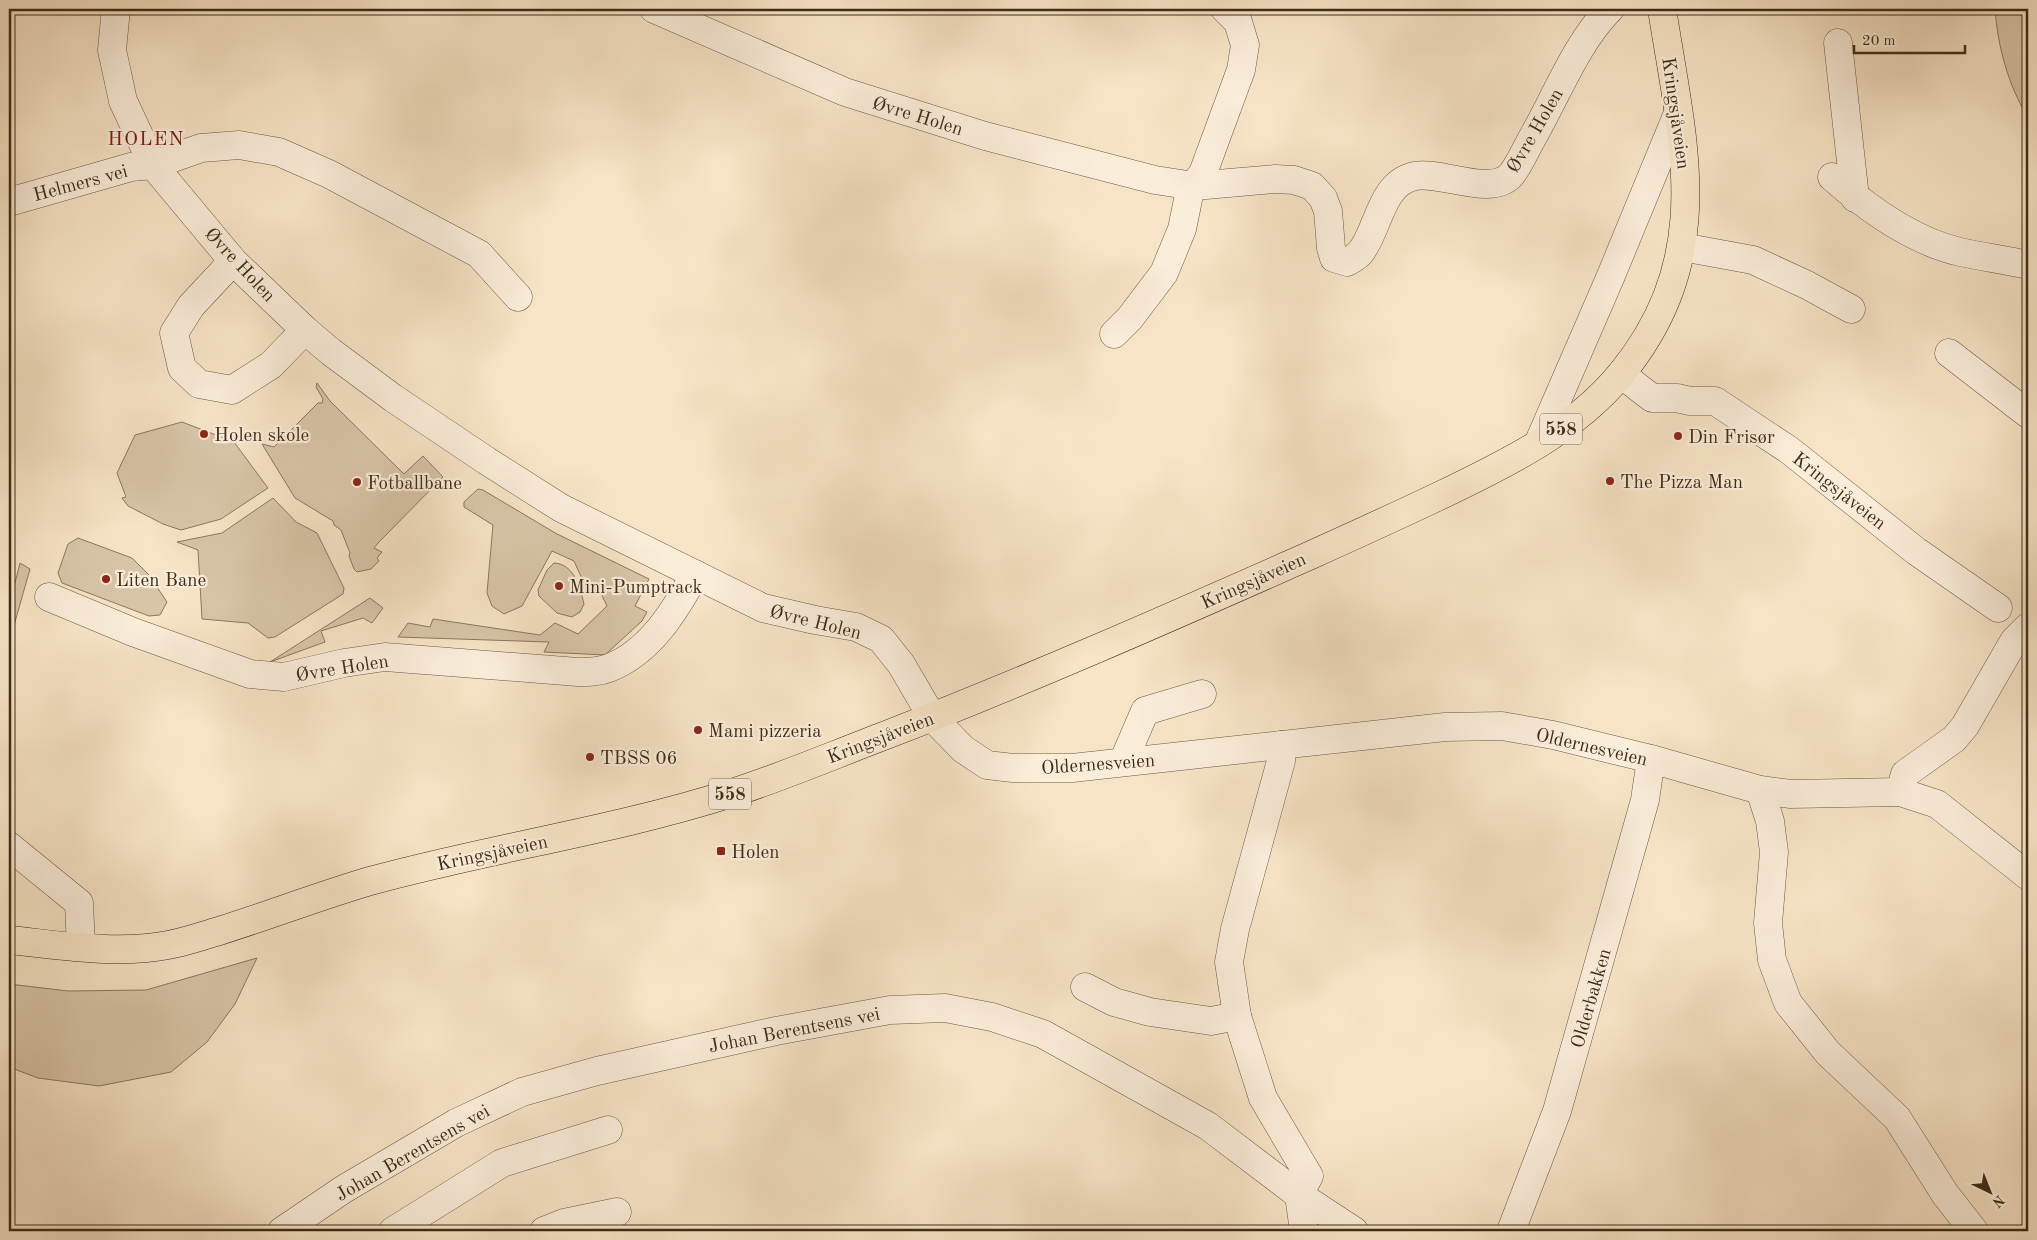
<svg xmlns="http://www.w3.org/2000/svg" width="2037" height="1240" font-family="'Old Standard TT',serif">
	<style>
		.green { fill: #d8c5a8; stroke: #8b7860 }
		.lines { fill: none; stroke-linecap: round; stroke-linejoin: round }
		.minor-casing { stroke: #6c5a43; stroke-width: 29 }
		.major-casing { stroke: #3e2c17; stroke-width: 29 }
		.minor { stroke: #faedda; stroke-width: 28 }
		.major { stroke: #f7e4c6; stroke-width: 28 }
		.poi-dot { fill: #8f2418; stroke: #faedda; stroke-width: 2 }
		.labels { text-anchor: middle; stroke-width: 4.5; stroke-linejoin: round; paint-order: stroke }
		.shield { fill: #faedda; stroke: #766652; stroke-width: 1 }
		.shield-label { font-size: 18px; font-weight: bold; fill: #3e2c17 }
		.street-label { font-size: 19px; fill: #3e2c17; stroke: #faedda }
		.poi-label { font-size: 19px; fill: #3e2c17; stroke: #faedda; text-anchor: start }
		.neighbourhood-label { font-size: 20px; letter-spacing: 1px; fill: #7a1f14; stroke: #faedda }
	</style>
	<rect width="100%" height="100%" fill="#f7e4c6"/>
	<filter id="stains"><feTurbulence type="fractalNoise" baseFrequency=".004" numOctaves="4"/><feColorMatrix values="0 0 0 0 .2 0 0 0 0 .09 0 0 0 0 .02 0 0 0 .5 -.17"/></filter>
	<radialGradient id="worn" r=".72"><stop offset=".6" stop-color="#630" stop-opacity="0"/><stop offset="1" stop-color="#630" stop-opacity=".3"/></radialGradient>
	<!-- green -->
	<g class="green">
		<path d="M1995,9H2028V118C2008,84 1998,48 1995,9Z"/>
		<path d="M317,383L330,401L404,474L423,456L443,477L379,542L374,548L382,552L377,558L379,561L371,569L357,572L354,569L349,556L350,553L341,530L334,525L333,521L295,498L262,444L274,447L318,403H322L323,399L316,387Z"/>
		<path d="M182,422L234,442L268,488L221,519L181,530L163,524L128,506L122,498L126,497L117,473L135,435Z"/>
		<path d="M478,489L483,490L557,534L649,579L635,606L647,612L642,621L605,655L544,652L549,642L398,637L408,623L430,627L433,619L540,635L555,623L578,634L607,606L596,583L585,585L574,561L552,551L522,606L504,614L492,606L487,593L493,525L464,507V502Z"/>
		<path d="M273,498L296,522L317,533L344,588L343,594L275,637L268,638L248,623L202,619L198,550L177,542L222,533Z"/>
		<path d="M78,538L132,558L149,575L167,602L160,615L149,616L62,583L58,573L68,544Z"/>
		<path d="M20,563L30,569L9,643V584L15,583Z"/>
		<path d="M554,563C574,564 580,587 584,604L580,612L572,617L557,613L539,596L538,590L547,570Z"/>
		<path d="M370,598L383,608L372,623L363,618L321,631L325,642L270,662Z"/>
		<path d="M257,958L235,1004L207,1042L171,1072L99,1086L38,1078L9,1067V984L68,991L146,990Z"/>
	</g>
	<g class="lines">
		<defs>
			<g id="minor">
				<path d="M116,9L112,50L123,101L153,165L233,261L305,330L331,352L393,398L487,461L561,508L763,608L815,620L856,627L881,639L901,664L932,717L963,749L987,765L1013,768H1072L1445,727L1502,726L1553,735L1651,759L1760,790L1791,794L1900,792L1937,804L2028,876"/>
				<path d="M654,9L845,92L985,136L1155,180L1194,186L1275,179L1294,180L1312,186L1323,198L1328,211L1331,248L1334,258L1347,262C1351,260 1356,257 1360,253C1379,230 1380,183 1415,176C1442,171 1491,197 1511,175C1519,165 1524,153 1530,142C1554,101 1577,41 1610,9"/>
				<path d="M1838,43L1855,198"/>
				<path d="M1832,177C1867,208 1913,241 1960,252C1983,257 2006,260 2028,265"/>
				<path d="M9,202L131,167L153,165L201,148L239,145L279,152L329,174L479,254L518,297"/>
				<path d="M1682,247L1753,260L1807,285L1851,309"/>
				<path d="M233,261L191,306L174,333L182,368L199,384L232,390L271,365L305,330"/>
				<path d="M1114,334L1130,318L1164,273L1182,229L1190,190L1203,173L1241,70L1245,45L1238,22L1225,9"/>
				<path d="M1949,353L2028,414"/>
				<path d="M1621,374L1652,398H1677L1690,401H1715L1789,450L1916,551L1998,608"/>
				<path d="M1538,444L1610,278L1678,113"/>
				<path d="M49,597L133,632L250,674L284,677L344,663L385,657L578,672C588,672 599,672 609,668C650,652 675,611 695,574"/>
				<path d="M1281,745V761L1235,929L1229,962L1237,1016L1263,1098L1309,1176L1299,1195L1304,1231"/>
				<path d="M1123,762L1145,711L1202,694"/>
				<path d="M1760,790L1770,821L1774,852L1768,923L1772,960L1788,1003L1828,1053L1897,1118L1945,1194L1974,1231"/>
				<path d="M1900,792L1905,774L1954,739L1965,726L2014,641L2028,627"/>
				<path d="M9,846L79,903L81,947"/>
				<path d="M1085,987L1114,1002L1150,1012L1211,1021L1237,1016"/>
				<path d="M282,1231L344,1189L456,1123L522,1092L597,1071L776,1031L890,1010L945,1008L992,1017L1043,1034L1208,1126L1299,1195L1354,1231"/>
				<path d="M393,1231L502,1163L608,1130"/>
				<path d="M544,1231L564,1223L617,1212"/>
				<path d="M1511,1231L1557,1111L1645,800L1651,759"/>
			</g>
			<path id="major" d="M9,940C61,945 115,955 168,945C185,942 202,936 219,931C270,915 319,896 370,881C490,848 613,831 732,793C782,777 831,756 881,737C1026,681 1169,618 1311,555C1353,536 1395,517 1437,497C1504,465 1573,432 1621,374C1717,256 1683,145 1662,9"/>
		</defs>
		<!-- minor casing -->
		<use href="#minor" class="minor-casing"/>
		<!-- major casing -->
		<use href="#major" class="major-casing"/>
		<!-- minor -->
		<use href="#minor" class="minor"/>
		<!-- major -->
		<use href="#major" class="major"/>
	</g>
	<!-- markers -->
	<g class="poi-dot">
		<circle cx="204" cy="434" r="5"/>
		<circle cx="1678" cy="436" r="5"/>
		<circle cx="1610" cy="481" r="5"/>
		<circle cx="357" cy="482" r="5"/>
		<circle cx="106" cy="579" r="5"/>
		<circle cx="559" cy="586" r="5"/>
		<circle cx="698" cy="730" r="5"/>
		<circle cx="590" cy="757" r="5"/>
		<rect x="716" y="846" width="10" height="10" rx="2.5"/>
	</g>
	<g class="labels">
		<!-- shield labels -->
		<g class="shield">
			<rect x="1540" y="413.5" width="42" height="31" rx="4"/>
			<rect x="709" y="778.5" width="42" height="31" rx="4"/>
		</g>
		<g class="shield-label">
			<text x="1561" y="435">558</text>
			<text x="730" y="800">558</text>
		</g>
		<!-- street labels -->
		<g class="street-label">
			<text transform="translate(1677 113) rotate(82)" y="7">Kringsjåveien</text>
			<text transform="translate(918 115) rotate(17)" y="7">Øvre Holen</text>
			<text transform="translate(1534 130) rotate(-60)" y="7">Øvre Holen</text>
			<text transform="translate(80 182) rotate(-15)" y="7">Helmers vei</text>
			<text transform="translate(241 264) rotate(47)" y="7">Øvre Holen</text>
			<text transform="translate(1840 490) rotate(38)" y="7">Kringsjåveien</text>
			<text transform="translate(1253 580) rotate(-24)" y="7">Kringsjåveien</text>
			<text transform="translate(816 621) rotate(14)" y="7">Øvre Holen</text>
			<text transform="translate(342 667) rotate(-9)" y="7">Øvre Holen</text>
			<text transform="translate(880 737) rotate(-21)" y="7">Kringsjåveien</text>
			<text transform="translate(1592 746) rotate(13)" y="7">Oldernesveien</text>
			<text transform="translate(1098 763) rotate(-4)" y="7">Oldernesveien</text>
			<text transform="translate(492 852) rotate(-12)" y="7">Kringsjåveien</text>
			<text transform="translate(1590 998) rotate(-74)" y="7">Olderbakken</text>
			<text transform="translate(794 1029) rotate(-11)" y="7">Johan Berentsens vei</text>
			<text transform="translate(412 1152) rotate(-30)" y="7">Johan Berentsens vei</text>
		</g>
		<!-- poi labels -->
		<g class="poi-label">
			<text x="214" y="441">Holen skole</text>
			<text x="1688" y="443">Din Frisør</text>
			<text x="1620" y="488">The Pizza Man</text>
			<text x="367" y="489">Fotballbane</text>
			<text x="116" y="586">Liten Bane</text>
			<text x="569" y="593">Mini-Pumptrack</text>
			<text x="708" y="737">Mami pizzeria</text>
			<text x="600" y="764">TBSS 06</text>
			<text x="731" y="858">Holen</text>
		</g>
		<!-- neighbourhood labels -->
		<g class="neighbourhood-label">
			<text x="146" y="145">HOLEN</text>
		</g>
	</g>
	<!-- margin -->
	<rect width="2037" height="1240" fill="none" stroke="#f7e4c6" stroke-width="30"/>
	<rect x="10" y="10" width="2017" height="1220" fill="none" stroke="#3e2c17" stroke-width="2.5"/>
	<rect x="15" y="15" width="2007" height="1210" fill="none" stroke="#3e2c17"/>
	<!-- north arrow -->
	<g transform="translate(1990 1192) rotate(137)" stroke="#faedda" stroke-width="4" paint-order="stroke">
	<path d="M0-4L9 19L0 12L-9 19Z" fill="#3e2c17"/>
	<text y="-8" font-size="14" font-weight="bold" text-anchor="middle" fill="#3e2c17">N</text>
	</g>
	<!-- scale -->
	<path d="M1854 45v8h111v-8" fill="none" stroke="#3e2c17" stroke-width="2.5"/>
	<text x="1862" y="45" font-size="15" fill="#3e2c17" stroke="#faedda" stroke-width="4" paint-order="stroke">20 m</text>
	<rect width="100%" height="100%" filter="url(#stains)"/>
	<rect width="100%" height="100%" fill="url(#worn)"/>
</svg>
